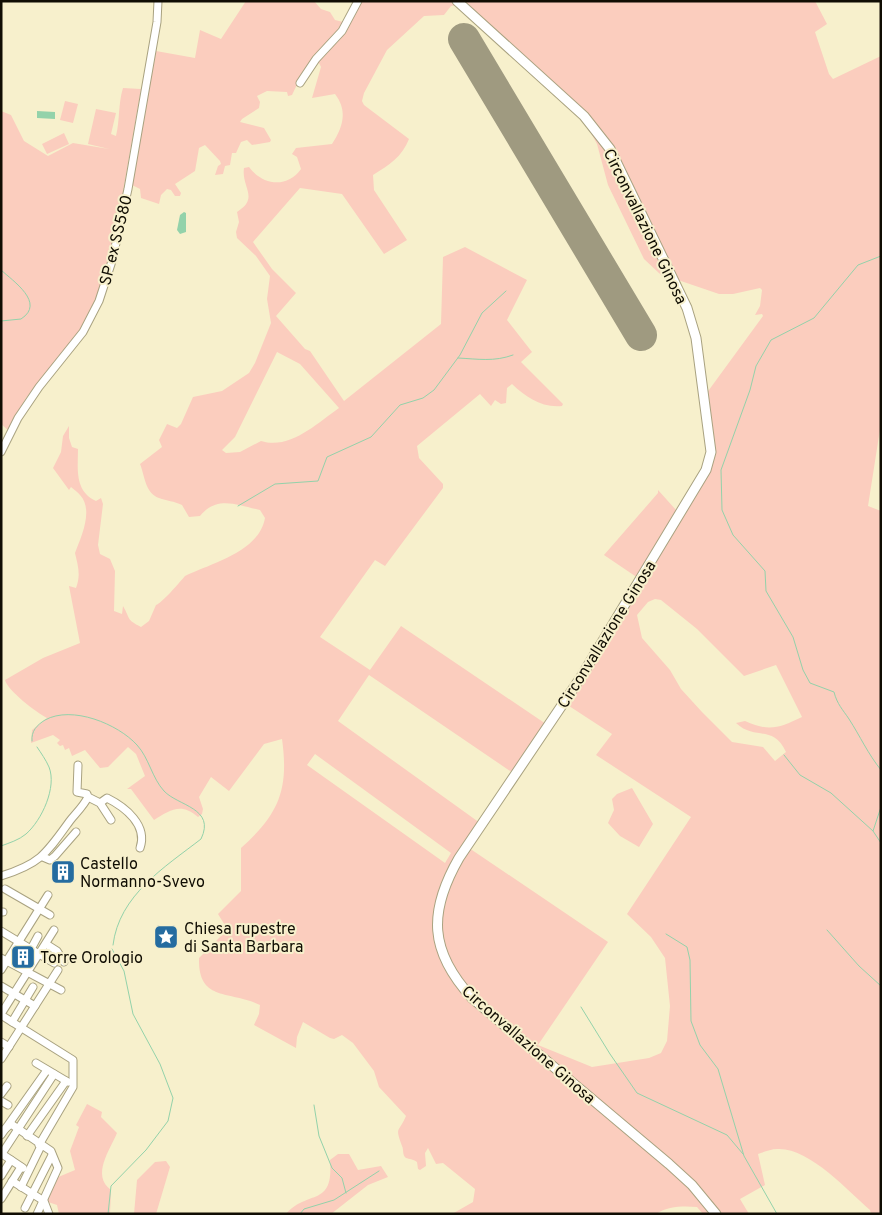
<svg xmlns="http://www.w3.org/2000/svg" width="882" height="1215" font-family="Overpass,sans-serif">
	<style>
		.green { fill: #fbcdbe; fill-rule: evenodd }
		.water { fill: #93d2aa }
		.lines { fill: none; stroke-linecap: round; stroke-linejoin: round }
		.stream { stroke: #93d2aa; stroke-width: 1 }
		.runway { stroke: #9f9a80; stroke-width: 32 }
		.minor-casing { stroke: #a9a280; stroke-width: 9 }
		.major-casing { stroke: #a9a280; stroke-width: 11 }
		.minor { stroke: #fff; stroke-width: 7 }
		.major { stroke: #fff; stroke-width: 9 }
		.labels { text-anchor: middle; stroke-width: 4; stroke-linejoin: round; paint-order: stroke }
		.street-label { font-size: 16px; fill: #100d03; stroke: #f7f0cc }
		.poi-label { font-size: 16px; fill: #100d03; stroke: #f7f0cc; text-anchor: start }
	</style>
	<rect width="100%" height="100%" fill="#f7f0cc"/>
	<!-- green -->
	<g class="green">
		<path d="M246,1H314L321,9L330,12L335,20L343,22L358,1H452L456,5L451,6L444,15L424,16L387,50L364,93L362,101L364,105L409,139C402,157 389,165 373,175L374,190L407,240L384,254L342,194L300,188L253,242L272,269L296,293L276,316L305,349L310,351L344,401L441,324L443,257L465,247L527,280L507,320L532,352L521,362L563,404L562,406C541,408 526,397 512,384L507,388L506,403L501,404L495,400L491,406L480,394L417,446L419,458L443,484V488L385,566L375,560L320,637L370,670L401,626L546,724L513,773L369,675L338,721L480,823L436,913L451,976L686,1184L711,1211L703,1214L697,1207C683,1206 668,1206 656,1214H452L473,1202L475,1189L443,1163L436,1164L428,1148L425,1153L426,1166L420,1170L418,1169L417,1162C413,1159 409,1159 406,1158C402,1155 404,1150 402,1146C395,1126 398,1134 406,1116L379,1087L374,1071L353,1043L342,1035L334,1039L330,1038L303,1022L297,1037L296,1048L254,1025L259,1014L260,1005C228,990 198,1002 199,958L223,934L226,927L218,914L241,891V848C279,814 289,790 282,739L264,744L229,791L211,777L199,797L203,809L202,814L198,817C181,802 170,810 154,820L131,789H127L145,776L136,754L128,747L108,767L100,768L85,750L72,756L69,748L65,750L63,745L60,746L57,743L60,740L53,735L31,743L32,730L47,718C37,713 7,690 5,680L43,658L80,643L69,586L76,588C81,575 78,566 75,553C81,537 94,510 80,495C78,492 74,490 71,487L69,490L53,468L61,452L63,436L69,426V438L72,447L78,449C78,468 74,491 96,501L101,498L103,504L98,545L100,554L110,559L115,571L114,611L122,614L123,606C131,620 126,619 141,627L149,621L156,605C162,603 179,583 185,576C212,563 259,552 265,518L260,510C237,505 217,495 200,516L189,517L182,505C174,501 167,501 159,498C145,493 145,476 140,464L162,447L159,440L167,424L177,428L181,424L193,397L222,391L249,373L255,363L271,323L267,299L270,276L256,256L237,238L236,232L239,222L237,212C260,198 241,187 244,168L249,167C262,185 287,189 301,169L297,157L292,154L296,148L332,144C343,127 348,111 335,94L312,98L321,67L319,63L304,70L292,95L288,96L287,92L267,91L257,96L260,102L259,108L242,119L240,122L264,128L271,140L270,142L252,145L247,140L241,142L236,153H232L230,165L225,166L223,174L215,175L218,166L221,164L220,161L205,145L199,148L195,171L175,184L181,193L180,196H175L171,190L167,189L161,195L159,204L141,198L140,189L132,185L156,51L195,58L200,30L221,39ZM277,352L300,364L339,408C316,424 290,450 261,441L240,452L226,453L222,450L235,437ZM315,754L451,853L445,863L307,765Z"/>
		<path d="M459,1H815L827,24L815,32L829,74L833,79L881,56V423L868,506L881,511V1214H871L870,1210C848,1191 809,1147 777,1149C771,1149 764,1152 758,1154L765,1185L740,1199L749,1214H717L691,1181L479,1000L456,975L442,943L441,913L449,882L469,848L608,942L538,1045L592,1067L649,1058L661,1053L667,1041L670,1006L665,958L651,937L627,914L691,817L596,755L612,734L566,704L707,472L706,394L763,316L762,314L755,315L760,306L762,290L760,288L733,294H719L678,280L610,146ZM655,599L661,600L697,629L744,676L776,665L802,717C779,728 769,732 745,721L736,723C755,741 773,724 786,752L775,761L763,747L732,742L702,712L681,689L670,670L642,638L637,615L648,602Z"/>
		<path d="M123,88L141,89L110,266L91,316L26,398L8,430L1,424V111L11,115L24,141L48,156L73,143L109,149L88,144L96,109L116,113L111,134L116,136C120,120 118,104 123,88Z"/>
		<path d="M65,101L78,104L73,123L60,120Z"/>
		<path d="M594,131L601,140L675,288L644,259L608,185L597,144L591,133Z"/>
		<path d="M64,133L69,144L47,154L42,144Z"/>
		<path d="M658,490L676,510L679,511L638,578L604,555L658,493Z"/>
		<path d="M632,788L653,824L639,847L620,836L608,823L614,810L612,799L617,794Z"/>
		<path d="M87,1104L102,1112L101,1117L117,1133C110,1150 91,1175 111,1190L110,1214H59L57,1205L45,1201L56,1178L75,1170L70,1151L79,1127L76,1125Z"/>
		<path d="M338,1154H349L358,1170L381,1166L388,1177L368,1185L331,1214H286C308,1189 334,1208 330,1160Z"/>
		<path d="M166,1161L170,1167L156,1214H134L137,1180L155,1162Z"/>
	</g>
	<!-- water -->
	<g class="water">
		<path d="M37,111L55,112V119L37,118Z"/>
		<path d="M184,212L186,213V232L180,234L177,230L180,215Z"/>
	</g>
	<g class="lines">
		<!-- stream -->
		<g class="stream">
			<path d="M881,256L858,265L814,318L771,340L756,366L750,390L721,470L722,510L733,535L765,571L766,591L793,637L803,670L810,683L834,692C837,704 843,710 849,719C860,736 868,754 881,770"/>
			<path d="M1,270C13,281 46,303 21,319L1,321"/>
			<path d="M458,358C478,359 494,362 513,355"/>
			<path d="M238,506L275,484L318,481L327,457L371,437L400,405L423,398L434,390L460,355L482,313L506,291"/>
			<path d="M32,741C31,731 37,725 45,720C72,705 118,724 137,745C149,758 152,778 164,791C178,806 216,808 201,839C165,867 119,895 113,945"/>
			<path d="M784,755L800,775L831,793L873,831"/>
			<path d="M881,807L873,831L881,843"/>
			<path d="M1,846C9,843 19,840 26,834C42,820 57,787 49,767C46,760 41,753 37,747"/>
			<path d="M827,930L859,966L881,986"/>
			<path d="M666,934L687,947L690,960L691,1021L700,1045L718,1069L744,1156L777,1214"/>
			<path d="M581,1007L610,1054L637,1093L727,1135L743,1154"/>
			<path d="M314,1105L319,1136L332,1168L342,1178L346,1193"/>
			<path d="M108,1214L111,1186L146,1150L168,1121L173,1098L160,1064L133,1014L124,971L112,949"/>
			<path d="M300,1214L304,1209L334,1200L379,1171"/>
		</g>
		<!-- runway -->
		<path class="runway" d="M464,39L641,335"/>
		<defs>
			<g id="minor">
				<path d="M300,83L316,59L342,31L358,1"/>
				<path d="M1,452L18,418L39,387L83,332L99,301L112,261L128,189L157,22L158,1"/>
				<path d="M78,765L77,792L87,794L88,797L100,803L111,820"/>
				<path d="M100,803L107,798C125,807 148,825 140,848"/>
				<path d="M43,857L50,860L55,856L76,832"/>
				<path d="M1,876C40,864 46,854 69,822C75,814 83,807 88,797"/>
				<path d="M5,889L50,915"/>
				<path d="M1,912H3"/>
				<path d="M1,931L54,963"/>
				<path d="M46,944L57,951L64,962"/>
				<path d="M31,949L38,936"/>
				<path d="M1,958L61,990"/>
				<path d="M1,970L48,895"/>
				<path d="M1,986L35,1006"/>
				<path d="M1,1014L54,930"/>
				<path d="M1,1015L73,1060V1087L39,1145"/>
				<path d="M12,1022L33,987"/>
				<path d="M1,1042L9,1047"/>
				<path d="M1,1059L58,970"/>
				<path d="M36,1063L68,1082"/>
				<path d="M1,1094L7,1086"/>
				<path d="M1,1101L8,1105"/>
				<path d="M5,1129L11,1124L51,1151L58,1168L37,1214"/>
				<path d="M1,1135L47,1070"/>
				<path d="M27,1136L66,1081"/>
				<path d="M2,1154L23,1168"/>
				<path d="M1,1155L54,1074"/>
				<path d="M1,1176L11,1160"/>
				<path d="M12,1181L44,1201L49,1214"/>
				<path d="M21,1187L41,1146"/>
				<path d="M1,1199L21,1167"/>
				<path d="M25,1208L52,1155"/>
			</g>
			<path id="major" d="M457,1L584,116L610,149L687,308L696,338L711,452L706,470L581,677L459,858C428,912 429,951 472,998L669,1164L692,1185L716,1214"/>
		</defs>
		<!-- minor casing -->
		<use href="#minor" class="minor-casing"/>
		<!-- major casing -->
		<use href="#major" class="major-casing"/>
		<!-- minor -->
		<use href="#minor" class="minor"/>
		<!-- major -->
		<use href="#major" class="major"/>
	</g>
	<!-- icons -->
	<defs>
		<symbol id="building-square" viewBox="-11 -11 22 22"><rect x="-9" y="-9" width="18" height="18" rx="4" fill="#256ca0" stroke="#f7f0cc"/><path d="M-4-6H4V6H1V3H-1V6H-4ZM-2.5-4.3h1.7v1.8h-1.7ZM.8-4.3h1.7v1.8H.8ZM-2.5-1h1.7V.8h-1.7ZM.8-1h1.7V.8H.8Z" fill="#fff"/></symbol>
		<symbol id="sight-square" viewBox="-11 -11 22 22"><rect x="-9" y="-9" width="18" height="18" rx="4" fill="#256ca0" stroke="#f7f0cc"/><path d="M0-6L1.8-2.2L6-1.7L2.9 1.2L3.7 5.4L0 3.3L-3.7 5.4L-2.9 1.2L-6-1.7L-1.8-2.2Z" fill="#fff"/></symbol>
	</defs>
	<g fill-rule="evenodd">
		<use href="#building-square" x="49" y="858" width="28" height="28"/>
		<use href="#sight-square" x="152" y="923" width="28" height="28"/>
		<use href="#building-square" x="9" y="943" width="28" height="28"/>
	</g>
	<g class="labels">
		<!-- street labels -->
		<g class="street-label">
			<text transform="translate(646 226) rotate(64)" y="6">Circonvallazione Ginosa</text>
			<text transform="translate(115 240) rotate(-76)" y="6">SP ex SS580</text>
			<text transform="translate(606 634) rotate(-58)" y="6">Circonvallazione Ginosa</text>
			<text transform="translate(529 1044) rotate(41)" y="6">Circonvallazione Ginosa</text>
		</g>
		<!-- poi labels -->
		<g class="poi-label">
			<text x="80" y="869">Castello<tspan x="80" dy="18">Normanno-Svevo</tspan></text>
			<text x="184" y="934">Chiesa rupestre<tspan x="184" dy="18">di Santa Barbara</tspan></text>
			<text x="40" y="963">Torre Orologio</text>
		</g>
	</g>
	<!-- border -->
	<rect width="882" height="1215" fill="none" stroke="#100d03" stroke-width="5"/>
</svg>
